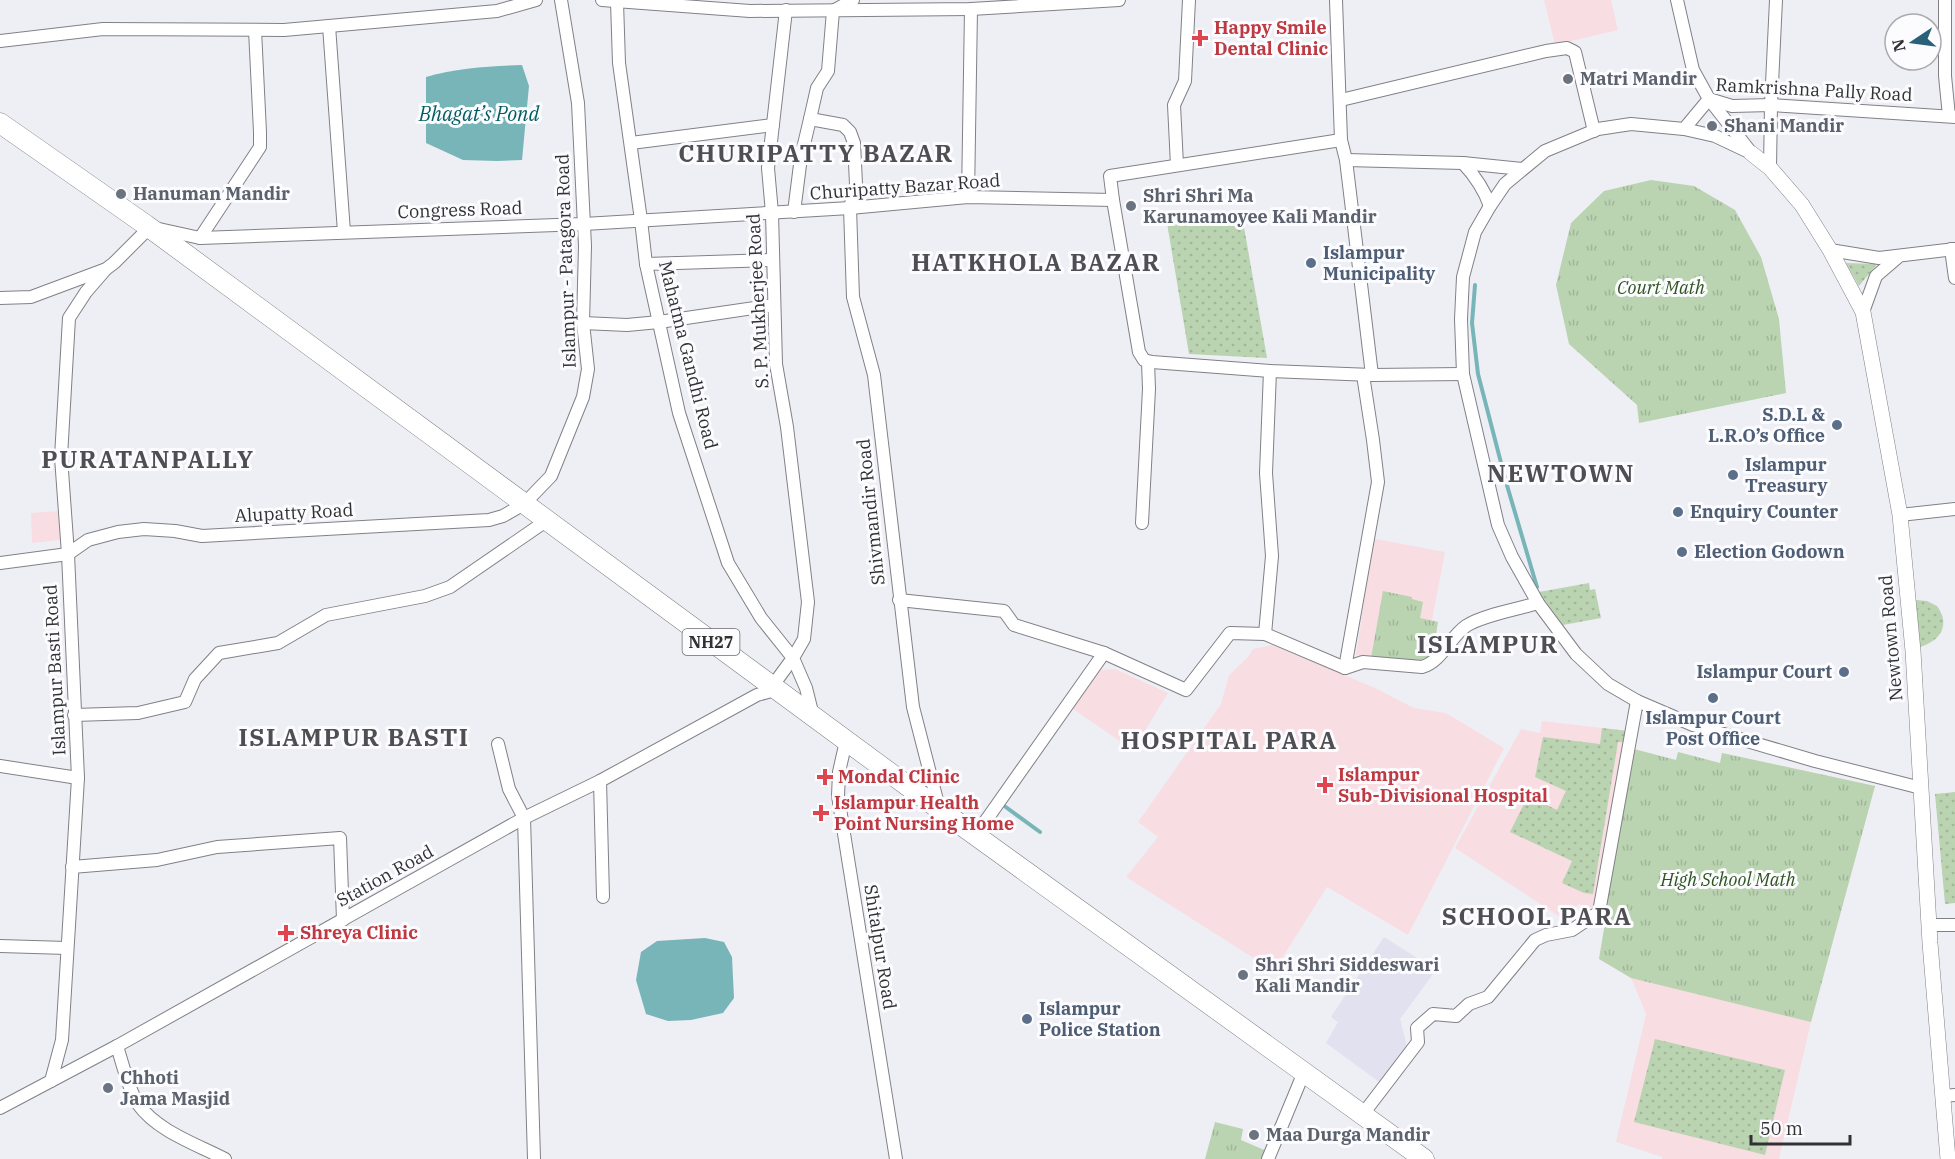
<svg xmlns="http://www.w3.org/2000/svg" width="1955" height="1159" font-family="'IBM Plex Serif',serif">
	<style>
		.built { fill: #e1e1ef }
		.education { fill: #f8dee2 }
		.medical { fill: #f8dee3 }
		.grass { fill: url(#grass-dots) }
		.park { fill: url(#park-tufts) }
		.water { fill: #78b5b8 }
		.lines { fill: none; stroke-linecap: round; stroke-linejoin: round }
		.stream { stroke: #78b5b8; stroke-width: 4 }
		.minor-casing { stroke: #808186; stroke-width: 14 }
		.tertiary-casing { stroke: #808186; stroke-width: 16 }
		.primary-casing { stroke: #808186; stroke-width: 21 }
		.minor { stroke: #fff; stroke-width: 12 }
		.tertiary { stroke: #fff; stroke-width: 15 }
		.primary { stroke: #fff; stroke-width: 20 }
		.health-dot { fill: #e0444e; stroke: #fcfcff; stroke-width: 2 }
		.worship-dot { fill: #6b7280; stroke: #fcfcff; stroke-width: 2 }
		.service-dot { fill: #5c6f8a; stroke: #fcfcff; stroke-width: 2 }
		.labels { text-anchor: middle; stroke-width: 6; stroke-linejoin: round; paint-order: stroke }
		.shield { fill: #fcfcff; stroke: #6d6e70; stroke-width: 1.5 }
		.shield-label { font-size: 16px; font-weight: bold; fill: #303133 }
		.health-label { font-size: 18px; font-weight: bold; fill: #be3a42; stroke: #fcfcff; text-anchor: start }
		.worship-label { font-size: 18px; font-weight: bold; fill: #5b616d; stroke: #fcfcff; text-anchor: start }
		.street-label { font-size: 18px; fill: #303133; stroke: #fcfcff }
		.service-label { font-size: 18px; font-weight: bold; fill: #4e5e75; stroke: #fcfcff; text-anchor: start }
		.park-label { font-size: 18px; font-style: italic; fill: #2e541f; stroke: #fcfcff }
		.water-label { font-size: 20px; font-style: italic; fill: #005d61; stroke: #fcfcff }
		.district-label { font-size: 24px; font-weight: bold; letter-spacing: 1.5px; fill: #4e4e53; stroke: #fcfcff }
	</style>
	<defs>
		<pattern id="grass-dots" width="8" height="8" patternUnits="userSpaceOnUse" patternTransform="scale(1.5)"><rect width="8" height="8" fill="#bad3b1"/><path d="M2 2h.1M6 6h.1" fill="none" stroke="#a0b699" stroke-width="1.8" stroke-linecap="round"/></pattern>
		<pattern id="park-tufts" width="24" height="20" patternUnits="userSpaceOnUse" patternTransform="scale(1.5)"><rect width="24" height="20" fill="#bad3b1"/><path d="M3 7l-1-3M5 7V3M7 7l1-3M15 17l-1-3M17 17v-4M19 17l1-3" fill="none" stroke="#a0b699"/></pattern>
	</defs>
	<rect width="100%" height="100%" fill="#eeeff5"/>
	<!-- built -->
	<path class="built" d="M1384,937L1436,970L1400,1019L1408,1050L1382,1084L1326,1043L1338,1022L1331,1017Z"/>
	<!-- education -->
	<g class="education">
		<path d="M1544,0H1611L1618,30L1555,45Z"/>
		<path d="M58,511L60,540L32,543L31,513Z"/>
		<path d="M1371,538L1445,552L1432,620L1438,622L1433,653L1371,658L1356,655L1369,568Z"/>
		<path d="M1115,669L1168,693L1133,750L1070,707L1097,670Z"/>
		<path d="M1542,721L1628,731L1596,909L1579,904L1563,919L1455,848L1521,729L1540,733Z"/>
		<path d="M1630,748L1676,760L1678,752L1720,763L1722,753L1875,786L1811,1022L1779,1159H1662V1157L1616,1142L1646,1014L1631,978L1599,959L1606,917L1601,916Z"/>
	</g>
	<!-- medical -->
	<path class="medical" d="M1272,645L1375,688L1414,708L1446,713L1504,748L1408,935L1327,887L1274,971L1126,877L1158,837L1138,822L1221,704L1229,675L1248,657L1253,649Z"/>
	<!-- grass -->
	<g class="grass">
		<path d="M1241,210L1267,358L1189,354L1167,223Z"/>
		<path d="M1846,263L1877,264L1859,286Z"/>
		<path d="M1589,583L1590,590L1595,589L1601,618L1563,625L1539,592Z"/>
		<path d="M1916,600L1927,601L1937,606C1951,625 1940,641 1920,647Z"/>
		<path d="M1602,728L1628,731L1626,742H1618L1593,894L1584,893L1562,883L1572,861L1510,832L1528,796L1557,810L1566,791L1535,777L1543,737L1600,744Z"/>
		<path d="M1955,792V903L1945,904L1935,794Z"/>
		<path d="M1655,1039L1785,1070L1765,1155L1634,1122Z"/>
	</g>
	<!-- park -->
	<g class="park">
		<path d="M1651,180L1694,186L1735,210L1761,257L1779,319L1786,393L1639,423L1637,405L1569,344L1556,285L1571,223L1604,191Z"/>
		<path d="M1383,591L1412,597V599L1423,602L1420,618L1438,622C1436,631 1436,642 1433,651C1427,670 1387,659 1371,658Z"/>
		<path d="M1630,748L1676,760L1678,752L1720,763L1722,753L1875,786L1811,1022L1631,978L1599,959L1606,917L1601,916Z"/>
		<path d="M1215,1122L1243,1129L1241,1140L1269,1152L1266,1159H1205Z"/>
	</g>
	<!-- water -->
	<g class="water">
		<path d="M522,65L529,86L522,160L497,161L463,160L426,143V77C457,68 489,66 522,65Z"/>
		<path d="M705,938L724,942L732,957L734,998L723,1013L691,1020L668,1021L646,1014L636,980L641,952L657,941Z"/>
	</g>
	<g class="lines">
		<!-- stream -->
		<g class="stream">
			<path d="M1475,285L1472,323L1478,374L1506,482L1537,587"/>
			<path d="M1003,805L1040,832"/>
		</g>
		<defs>
			<g id="minor">
				<path d="M602,0L750,11L971,9L1119,0"/>
				<path d="M1336,0L1341,140L1346,160L1372,375L1463,374"/>
				<path d="M1677,0L1693,70L1709,99L1749,150"/>
				<path d="M1945,0V76L1949,116"/>
				<path d="M786,10L768,168L772,213L776,364L787,427L808,602L804,639L793,658L806,688L813,716"/>
				<path d="M329,26L344,232"/>
				<path d="M0,41L103,29L284,30L497,11L536,0"/>
				<path d="M1341,100L1546,51L1567,48L1575,52L1594,131"/>
				<path d="M810,119L843,125L850,132L854,143L856,184L850,208L853,297L874,375L913,707L939,808"/>
				<path d="M1684,129L1709,99L1732,106L1771,105L1955,117"/>
				<path d="M1341,140L1110,176L1113,200L1139,352L1144,360L1152,362L1270,371L1372,375"/>
				<path d="M631,143L773,125"/>
				<path d="M1751,153L1715,136L1684,129L1631,124L1598,129L1545,151L1505,184L1490,206L1475,232L1463,277L1461,319L1463,374L1498,525L1512,557L1538,603L1576,654L1608,684L1637,701L1693,725L1815,761L1921,788"/>
				<path d="M1346,160L1463,163C1475,176 1484,189 1490,206"/>
				<path d="M1463,163L1522,169"/>
				<path d="M1177,165L1174,105L1185,81L1189,0"/>
				<path d="M1770,168L1771,105L1776,0"/>
				<path d="M968,197L971,9"/>
				<path d="M794,212L801,157L810,119L817,88L828,71L833,11L853,0"/>
				<path d="M200,238L260,147V132L255,30"/>
				<path d="M1951,249L1955,278"/>
				<path d="M1830,250L1879,258L1955,249"/>
				<path d="M646,264L773,260"/>
				<path d="M0,298L31,297L106,269L114,263L150,227L200,238L584,224L850,208L968,197L1113,200"/>
				<path d="M1863,312L1876,276L1897,258"/>
				<path d="M583,323L627,325L659,322L774,305"/>
				<path d="M1900,515L1955,509"/>
				<path d="M1142,523L1149,389L1148,362"/>
				<path d="M0,563L68,554L88,540L118,532L144,529L175,531L202,536L489,520L503,516L524,504L551,476L583,397L588,369L583,323L585,246L578,103L561,0"/>
				<path d="M899,600L1004,611L1014,625L1104,653"/>
				<path d="M1265,634L1272,556L1266,473L1270,371"/>
				<path d="M1345,668L1378,482L1373,440L1363,375"/>
				<path d="M74,715L138,713L185,702L195,679L219,653L278,643L326,615L425,596L450,587L546,521"/>
				<path d="M846,741L839,772L838,796L896,1159"/>
				<path d="M498,744L509,789L524,818L534,1159"/>
				<path d="M0,766L78,778"/>
				<path d="M600,781L603,897"/>
				<path d="M975,836L1104,653L1186,690L1230,633L1265,634L1345,668L1363,662L1422,667C1442,661 1450,637 1466,626C1482,615 1519,609 1538,603"/>
				<path d="M72,867L157,860L217,847L340,838L343,920"/>
				<path d="M1929,925H1955"/>
				<path d="M0,946L67,948"/>
				<path d="M117,1046C122,1062 129,1091 138,1104C157,1131 196,1144 225,1159"/>
				<path d="M51,1081L62,1040L78,778L68,554L61,457L69,318L86,292L105,270"/>
				<path d="M1942,1096L1955,1095"/>
				<path d="M0,1108L117,1046L524,818L600,781L757,695L768,692L793,658L761,618L728,563L679,413L646,264L641,220L619,63L617,2"/>
				<path d="M1363,1114L1418,1042L1417,1028L1433,1014L1456,1016L1469,1004L1488,997L1535,940L1546,935L1572,930L1599,912L1637,701"/>
				<path d="M1268,1159L1304,1072"/>
			</g>
			<path id="tertiary" d="M1751,153L1770,168L1802,205L1830,250L1863,312L1900,515L1913,651L1930,943L1948,1159"/>
			<path id="primary" d="M0,123L146,225L939,809L1424,1159"/>
		</defs>
		<!-- minor casing -->
		<use href="#minor" class="minor-casing"/>
		<!-- tertiary casing -->
		<use href="#tertiary" class="tertiary-casing"/>
		<!-- primary casing -->
		<use href="#primary" class="primary-casing"/>
		<!-- minor -->
		<use href="#minor" class="minor"/>
		<!-- tertiary -->
		<use href="#tertiary" class="tertiary"/>
		<!-- primary -->
		<use href="#primary" class="primary"/>
	</g>
	<!-- markers -->
	<g class="health-dot">
		<path d="M1197 29h6v6h6v6h-6v6h-6v-6h-6v-6h6z"/>
		<path d="M822 768h6v6h6v6h-6v6h-6v-6h-6v-6h6z"/>
		<path d="M1322 776h6v6h6v6h-6v6h-6v-6h-6v-6h6z"/>
		<path d="M818 804h6v6h6v6h-6v6h-6v-6h-6v-6h6z"/>
		<path d="M283 924h6v6h6v6h-6v6h-6v-6h-6v-6h6z"/>
	</g>
	<g class="worship-dot">
		<circle cx="1568" cy="79" r="6"/>
		<circle cx="1712" cy="126" r="6"/>
		<circle cx="121" cy="194" r="6"/>
		<circle cx="1131" cy="206" r="6"/>
		<circle cx="1243" cy="975" r="6"/>
		<circle cx="108" cy="1088" r="6"/>
		<circle cx="1254" cy="1135" r="6"/>
	</g>
	<g class="service-dot">
		<circle cx="1311" cy="263" r="6"/>
		<circle cx="1837" cy="425" r="6"/>
		<circle cx="1733" cy="475" r="6"/>
		<circle cx="1678" cy="512" r="6"/>
		<circle cx="1682" cy="552" r="6"/>
		<circle cx="1844" cy="672" r="6"/>
		<circle cx="1713" cy="698" r="6"/>
		<circle cx="1027" cy="1019" r="6"/>
	</g>
	<g class="labels">
		<!-- shield labels -->
		<rect class="shield" x="682.5" y="629" width="57" height="26" rx="4.5"/>
		<g class="shield-label">
			<text x="711" y="648">NH27</text>
		</g>
		<!-- health labels -->
		<g class="health-label">
			<text x="1214" y="34">Happy Smile<tspan x="1214" dy="21">Dental Clinic</tspan></text>
			<text x="1338" y="781">Islampur<tspan x="1338" dy="21">Sub-Divisional Hospital</tspan></text>
			<text x="838" y="783">Mondal Clinic</text>
			<text x="834" y="809">Islampur Health<tspan x="834" dy="21">Point Nursing Home</tspan></text>
			<text x="300" y="939">Shreya Clinic</text>
		</g>
		<!-- worship labels -->
		<g class="worship-label">
			<text x="1580" y="85">Matri Mandir</text>
			<text x="1724" y="132">Shani Mandir</text>
			<text x="133" y="200">Hanuman Mandir</text>
			<text x="1143" y="202">Shri Shri Ma<tspan x="1143" dy="21">Karunamoyee Kali Mandir</tspan></text>
			<text x="1255" y="971">Shri Shri Siddeswari<tspan x="1255" dy="21">Kali Mandir</tspan></text>
			<text x="120" y="1084">Chhoti<tspan x="120" dy="21">Jama Masjid</tspan></text>
			<text x="1266" y="1141">Maa Durga Mandir</text>
		</g>
		<!-- street labels -->
		<g class="street-label">
			<text transform="translate(1814 90) rotate(3)" y="6">Ramkrishna Pally Road</text>
			<text transform="translate(905 187) rotate(-4)" y="6">Churipatty Bazar Road</text>
			<text transform="translate(460 210) rotate(-2)" y="6">Congress Road</text>
			<text transform="translate(566 261) rotate(-92)" y="6">Islampur - Patagora Road</text>
			<text transform="translate(758 301) rotate(-93)" y="6">S. P. Mukherjee Road</text>
			<text transform="translate(688 355) rotate(76)" y="6">Mahatma Gandhi Road</text>
			<text transform="translate(871 512) rotate(-96)" y="6">Shivmandir Road</text>
			<text transform="translate(294 513) rotate(-3)" y="6">Alupatty Road</text>
			<text transform="translate(1891 638) rotate(-95)" y="6">Newtown Road</text>
			<text transform="translate(55 670) rotate(-93)" y="6">Islampur Basti Road</text>
			<text transform="translate(385 876) rotate(-29)" y="6">Station Road</text>
			<text transform="translate(880 947) rotate(81)" y="6">Shitalpur Road</text>
		</g>
		<!-- service labels -->
		<g class="service-label">
			<text x="1323" y="259">Islampur<tspan x="1323" dy="21">Municipality</tspan></text>
			<text x="1825" y="421" text-anchor="end">S.D.L &amp;<tspan x="1825" dy="21">L.R.O’s Office</tspan></text>
			<text x="1745" y="471">Islampur<tspan x="1745" dy="21">Treasury</tspan></text>
			<text x="1690" y="518">Enquiry Counter</text>
			<text x="1694" y="558">Election Godown</text>
			<text x="1832" y="678" text-anchor="end">Islampur Court</text>
			<text x="1713" y="724" text-anchor="middle">Islampur Court<tspan x="1713" dy="21">Post Office</tspan></text>
			<text x="1039" y="1015">Islampur<tspan x="1039" dy="21">Police Station</tspan></text>
		</g>
		<!-- park labels -->
		<g class="park-label">
			<text x="1661" y="294">Court Math</text>
			<text x="1728" y="886">High School Math</text>
		</g>
		<!-- water labels -->
		<g class="water-label">
			<text x="479" y="121">Bhagat’s Pond</text>
		</g>
		<!-- district labels -->
		<g class="district-label">
			<text x="816" y="162">CHURIPATTY BAZAR</text>
			<text x="1036" y="271">HATKHOLA BAZAR</text>
			<text x="148" y="468">PURATANPALLY</text>
			<text x="1561" y="482">NEWTOWN</text>
			<text x="1488" y="653">ISLAMPUR</text>
			<text x="354" y="746">ISLAMPUR BASTI</text>
			<text x="1229" y="749">HOSPITAL PARA</text>
			<text x="1537" y="925">SCHOOL PARA</text>
		</g>
	</g>
	<!-- north arrow -->
	<g transform="translate(1913 42) rotate(257)"><circle r="28" fill="#fcfcff" stroke="#aaabad" stroke-width="1.5"/>
	<path d="M0-4.5L10 22L0 15L-10 22Z" fill="#29617b"/>
	<text y="-9" font-size="16" font-weight="bold" text-anchor="middle" fill="#303133">N</text>
	</g>
	<!-- scale -->
	<path d="M1751 1135v9h99v-9" fill="none" stroke="#303133" stroke-width="3"/>
	<text x="1760" y="1135" font-size="18" fill="#303133" stroke="#fcfcff" stroke-width="4.5" paint-order="stroke">50 m</text>
</svg>
